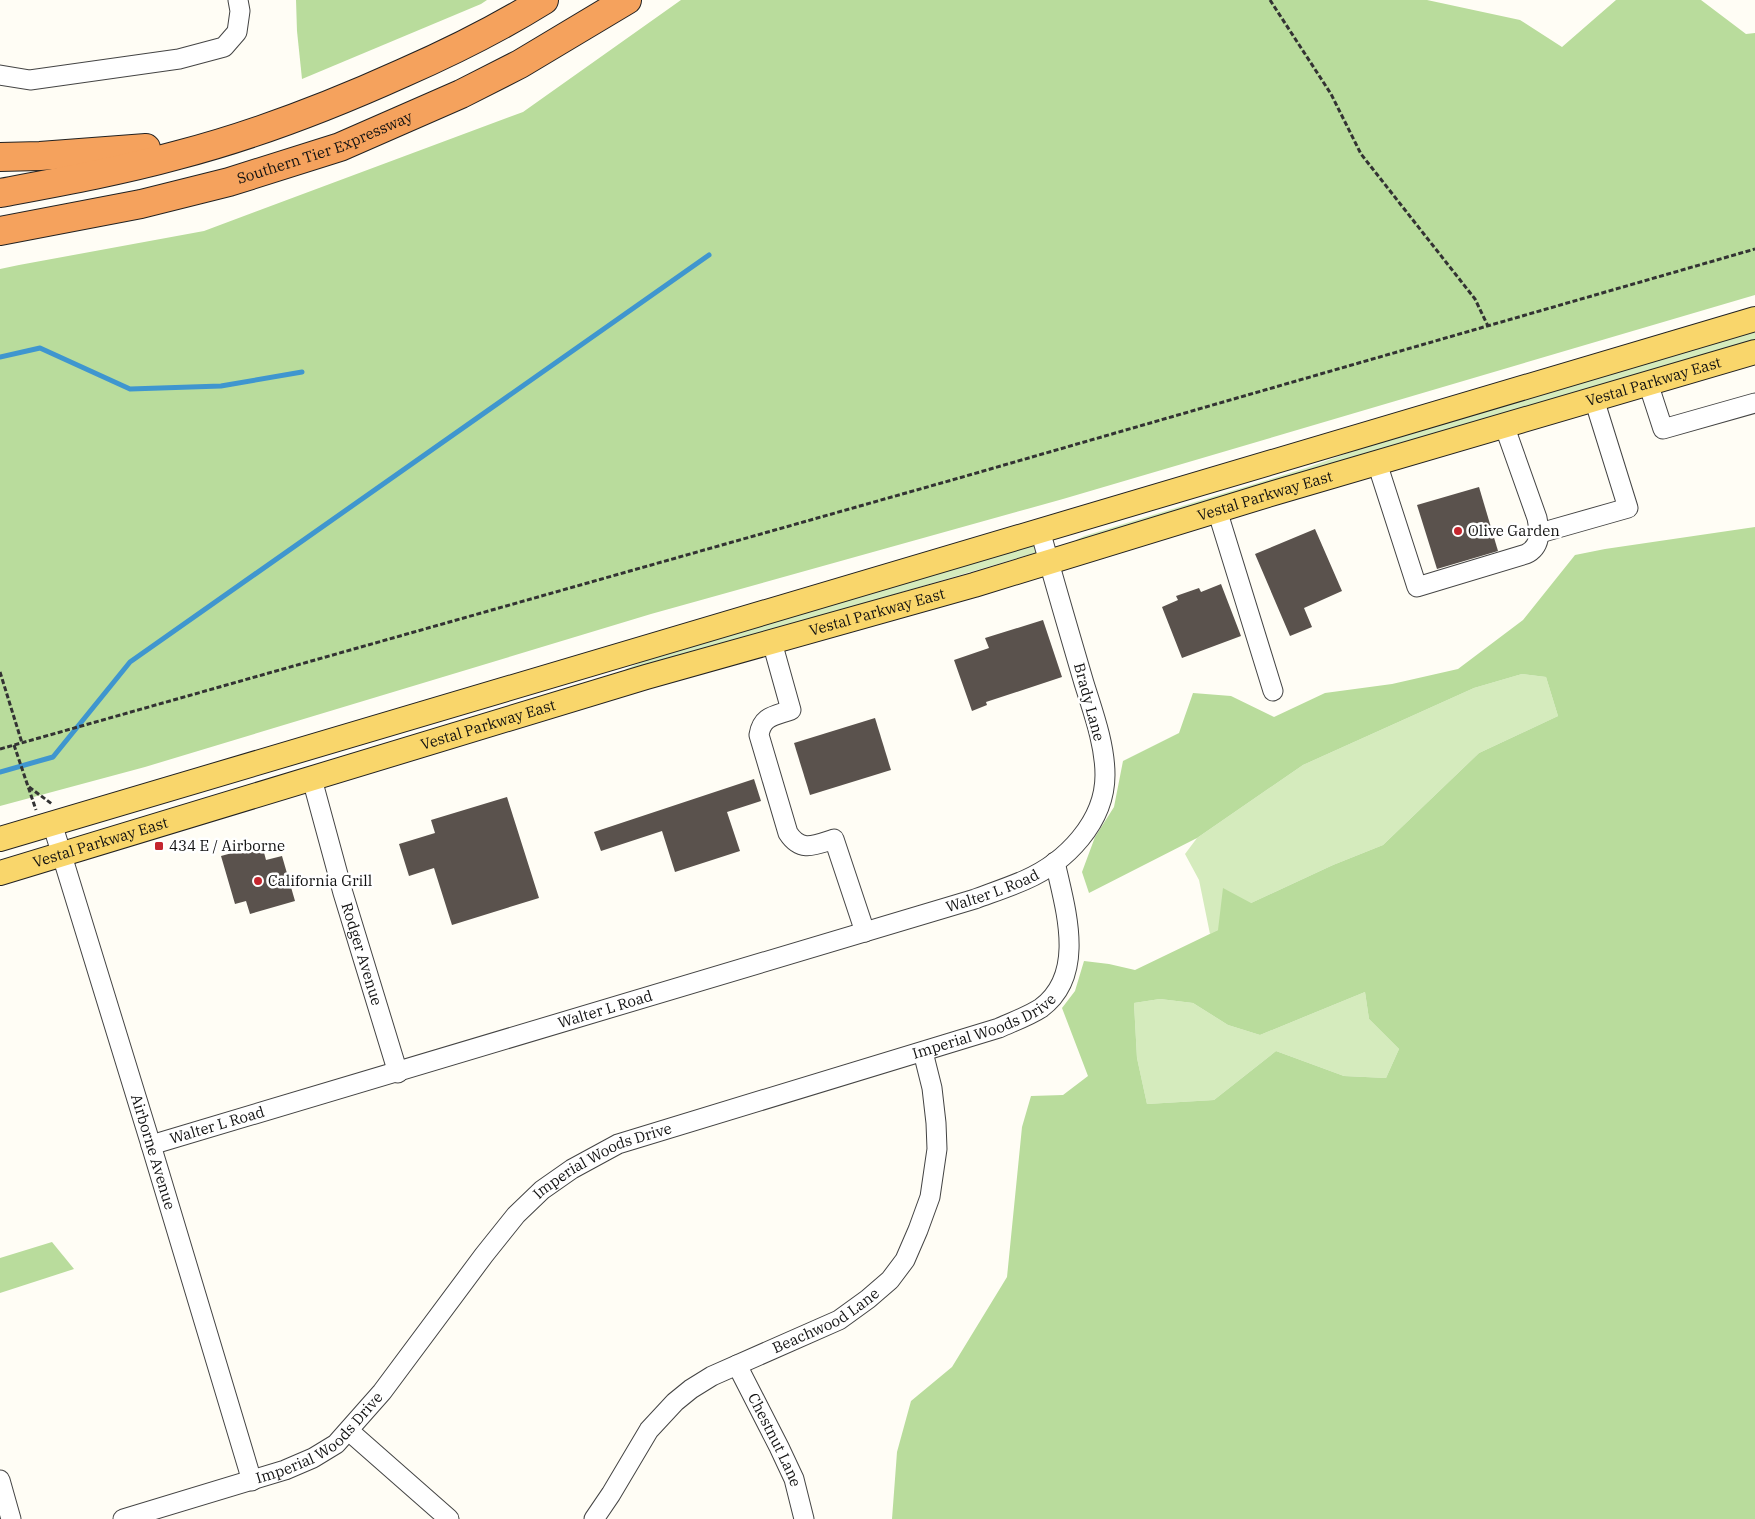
<svg xmlns="http://www.w3.org/2000/svg" width="1755" height="1519" font-family="'IBM Plex Serif',serif">
	<style>
		.green { fill: #d5ebbd }
		.forest { fill: #b9dc9c; fill-rule: evenodd }
		.lines { fill: none; stroke-linecap: round; stroke-linejoin: round }
		.stream { stroke: #3f96cf; stroke-width: 5 }
		.building { fill: #5a524d }
		.minor-casing { stroke: #444; stroke-width: 21 }
		.major-casing { stroke: #222; stroke-width: 26 }
		.highway-casing { stroke: #222; stroke-width: 30 }
		.path { stroke: #333; stroke-width: 3; stroke-dasharray: 5 2.5; stroke-linecap: butt }
		.minor { stroke: #fff; stroke-width: 19 }
		.major { stroke: #f9d66b; stroke-width: 24 }
		.highway { stroke: #f5a25d; stroke-width: 28 }
		.poi-dot { fill: #c4262e; stroke: #fff; stroke-width: 2 }
		.labels { text-anchor: middle; stroke-width: 5; stroke-linejoin: round; paint-order: stroke }
		.street-label { font-size: 15px; fill: #111; stroke: #fff }
		.poi-label { font-size: 15px; fill: #111; stroke: #fff; text-anchor: start }
	</style>
	<rect width="100%" height="100%" fill="#fffdf5"/>
	<!-- green -->
	<g class="green">
		<path d="M1755,329V340L1079,544L1076,540L1084,536L1306,468L1362,448Z"/>
		<path d="M1034,542L1038,552L620,675L626,669L673,648Z"/>
		<path d="M1522,674L1546,677L1558,716L1479,753L1383,845L1333,865L1251,903L1218,930L1210,934L1199,880L1185,854L1197,838L1303,765L1474,688Z"/>
		<path d="M1365,992L1369,1019L1399,1049L1386,1078L1344,1076L1276,1051L1214,1100L1147,1104L1137,1058L1134,1003L1160,999L1193,1003L1228,1025L1260,1035Z"/>
	</g>
	<!-- forest -->
	<g class="forest">
		<path d="M296,0H487L481,4L302,79L297,31Z"/>
		<path d="M681,0H1427L1520,20L1562,47L1616,0H1701L1746,34L1755,33V295L1063,499L651,614L145,767L0,806V269L19,265L204,231L523,112Z"/>
		<path d="M1755,527V1519H892L897,1452L911,1401L952,1367L1007,1277L1022,1127L1031,1096L1063,1095L1088,1076L1062,1008L1075,991L1084,961L1109,964L1135,970L1218,930L1223,888L1251,903L1333,865L1383,845L1479,753L1558,716L1546,677L1522,674L1474,688L1303,765L1197,838L1089,893L1082,872L1095,837L1114,807L1123,761L1179,733L1193,693L1231,696L1274,717L1325,693L1392,684L1458,669L1523,620L1575,555L1605,549ZM1365,992L1369,1019L1399,1049L1386,1078L1344,1076L1276,1051L1214,1100L1147,1104L1137,1058L1134,1003L1160,999L1193,1003L1228,1025L1260,1035Z"/>
		<path d="M52,1242L74,1269L0,1293V1258Z"/>
	</g>
	<g class="lines">
		<!-- stream -->
		<g class="stream">
			<path d="M0,357L40,348L130,389L221,386L302,372"/>
			<path d="M0,772L53,757L130,662L709,255"/>
		</g>
	</g>
	<!-- building -->
	<g class="building">
		<path d="M1479,487L1498,551L1437,569L1417,505Z"/>
		<path d="M1315,529L1342,591L1304,608L1312,627L1290,636L1255,554Z"/>
		<path d="M1221,584L1241,636L1182,658L1162,607L1178,600L1176,596L1199,588L1201,592Z"/>
		<path d="M1043,620L1062,677L986,702L987,705L972,711L954,660L989,648L985,638Z"/>
		<path d="M875,718L891,770L810,795L794,743Z"/>
		<path d="M754,779L761,801L727,812L740,851L675,872L662,831L601,851L594,832Z"/>
		<path d="M507,797L539,898L452,925L434,868L409,876L399,844L435,833L431,820Z"/>
		<path d="M262,845L266,860L282,856L295,901L250,914L246,901L235,904L221,856Z"/>
	</g>
	<g class="lines">
		<defs>
			<g id="minor">
				<path d="M0,75L30,80L179,59L224,47L237,32L240,11L238,0"/>
				<path d="M1648,383L1663,429L1755,403"/>
				<path d="M1377,463L1417,587L1526,554C1541,547 1540,532 1537,518L1504,425"/>
				<path d="M1217,510L1273,691"/>
				<path d="M1540,533L1628,508L1594,399"/>
				<path d="M772,642L791,710C774,716 762,716 759,735L788,833C801,853 815,845 834,839L865,932"/>
				<path id="s1" d="M312,779L343,893L398,1073"/>
				<path id="s2" d="M52,823L151,1145L252,1481"/>
				<path id="s3" d="M151,1145L975,899C991,893 1009,887 1025,880C1066,862 1105,822 1105,775C1105,744 1093,712 1084,683C1069,632 1054,581 1040,530"/>
				<path id="s4" d="M737,1365L779,1447L794,1479L804,1519"/>
				<path d="M349,1431L449,1519"/>
				<path d="M0,1480L11,1519"/>
				<path id="s5" d="M123,1519L285,1470L313,1458L336,1444L382,1392L484,1255L516,1215L542,1190L572,1169L618,1144L999,1028C1012,1022 1029,1016 1041,1008C1087,974 1065,908 1055,862"/>
				<path id="s6" d="M594,1519L611,1494L649,1430L675,1402L691,1389L712,1376L839,1320L868,1299L890,1280L905,1260L918,1230L930,1197L937,1149L936,1123L932,1088L923,1052"/>
			</g>
			<g id="major">
				<path d="M0,839L1755,319"/>
				<path id="s7" d="M0,873L646,677L974,585L1274,493L1755,352"/>
			</g>
			<g id="highway">
				<path d="M0,157L40,156L146,148"/>
				<path d="M0,193C59,182 120,171 178,155C255,135 330,106 403,73C451,52 499,28 544,0"/>
				<path id="s8" d="M0,231L141,204L229,182L340,147L461,94L520,64L627,0"/>
			</g>
		</defs>
		<!-- minor casing -->
		<use href="#minor" class="minor-casing"/>
		<!-- major casing -->
		<use href="#major" class="major-casing"/>
		<!-- highway casing -->
		<use href="#highway" class="highway-casing"/>
		<!-- path -->
		<g class="path">
			<path d="M1270,0L1331,94L1361,154L1475,299L1488,326"/>
			<path d="M0,672L22,743"/>
			<path d="M14,745L36,810"/>
			<path d="M0,749L959,478L1755,249"/>
			<path d="M29,787L52,804"/>
		</g>
		<!-- minor -->
		<use href="#minor" class="minor"/>
		<!-- major -->
		<use href="#major" class="major"/>
		<!-- highway -->
		<use href="#highway" class="highway"/>
	</g>
	<!-- markers -->
	<g class="poi-dot">
		<circle cx="1458" cy="531" r="5"/>
		<rect x="154" y="841" width="10" height="10" rx="2.5"/>
		<circle cx="258" cy="881" r="5"/>
	</g>
	<g class="labels">
		<!-- street labels -->
		<g class="street-label">
			<text dy="5" stroke="none"><textPath href="#s8" startOffset="336">Southern Tier Expressway</textPath></text>
			<text dy="5" stroke="none"><textPath href="#s7" startOffset="1725">Vestal Parkway East</textPath></text>
			<text dy="5" stroke="none"><textPath href="#s7" startOffset="1320">Vestal Parkway East</textPath></text>
			<text dy="5" stroke="none"><textPath href="#s7" startOffset="915">Vestal Parkway East</textPath></text>
			<text transform="translate(1089 702) rotate(75)" y="5">Brady Lane</text>
			<text dy="5" stroke="none"><textPath href="#s7" startOffset="510">Vestal Parkway East</textPath></text>
			<text dy="5" stroke="none"><textPath href="#s7" startOffset="105">Vestal Parkway East</textPath></text>
			<text dy="5" stroke="none"><textPath href="#s3" startOffset="879">Walter L Road</textPath></text>
			<text dy="5" stroke="none"><textPath href="#s1" startOffset="182">Rodger Avenue</textPath></text>
			<text dy="5" stroke="none"><textPath href="#s3" startOffset="474">Walter L Road</textPath></text>
			<text dy="5" stroke="none"><textPath href="#s5" startOffset="1028">Imperial Woods Drive</textPath></text>
			<text dy="5" stroke="none"><textPath href="#s3" startOffset="69">Walter L Road</textPath></text>
			<text dy="5" stroke="none"><textPath href="#s2" startOffset="344">Airborne Avenue</textPath></text>
			<text dy="5" stroke="none"><textPath href="#s5" startOffset="622">Imperial Woods Drive</textPath></text>
			<text dy="5" stroke="none"><textPath href="#s6" startOffset="315">Beachwood Lane</textPath></text>
			<text dy="5" stroke="none"><textPath href="#s5" startOffset="216">Imperial Woods Drive</textPath></text>
			<text dy="5" stroke="none"><textPath href="#s4" startOffset="84">Chestnut Lane</textPath></text>
		</g>
		<!-- poi labels -->
		<g class="poi-label">
			<text x="1468" y="536">Olive Garden</text>
			<text x="169" y="851">434 E / Airborne</text>
			<text x="268" y="886">California Grill</text>
		</g>
	</g>
</svg>
